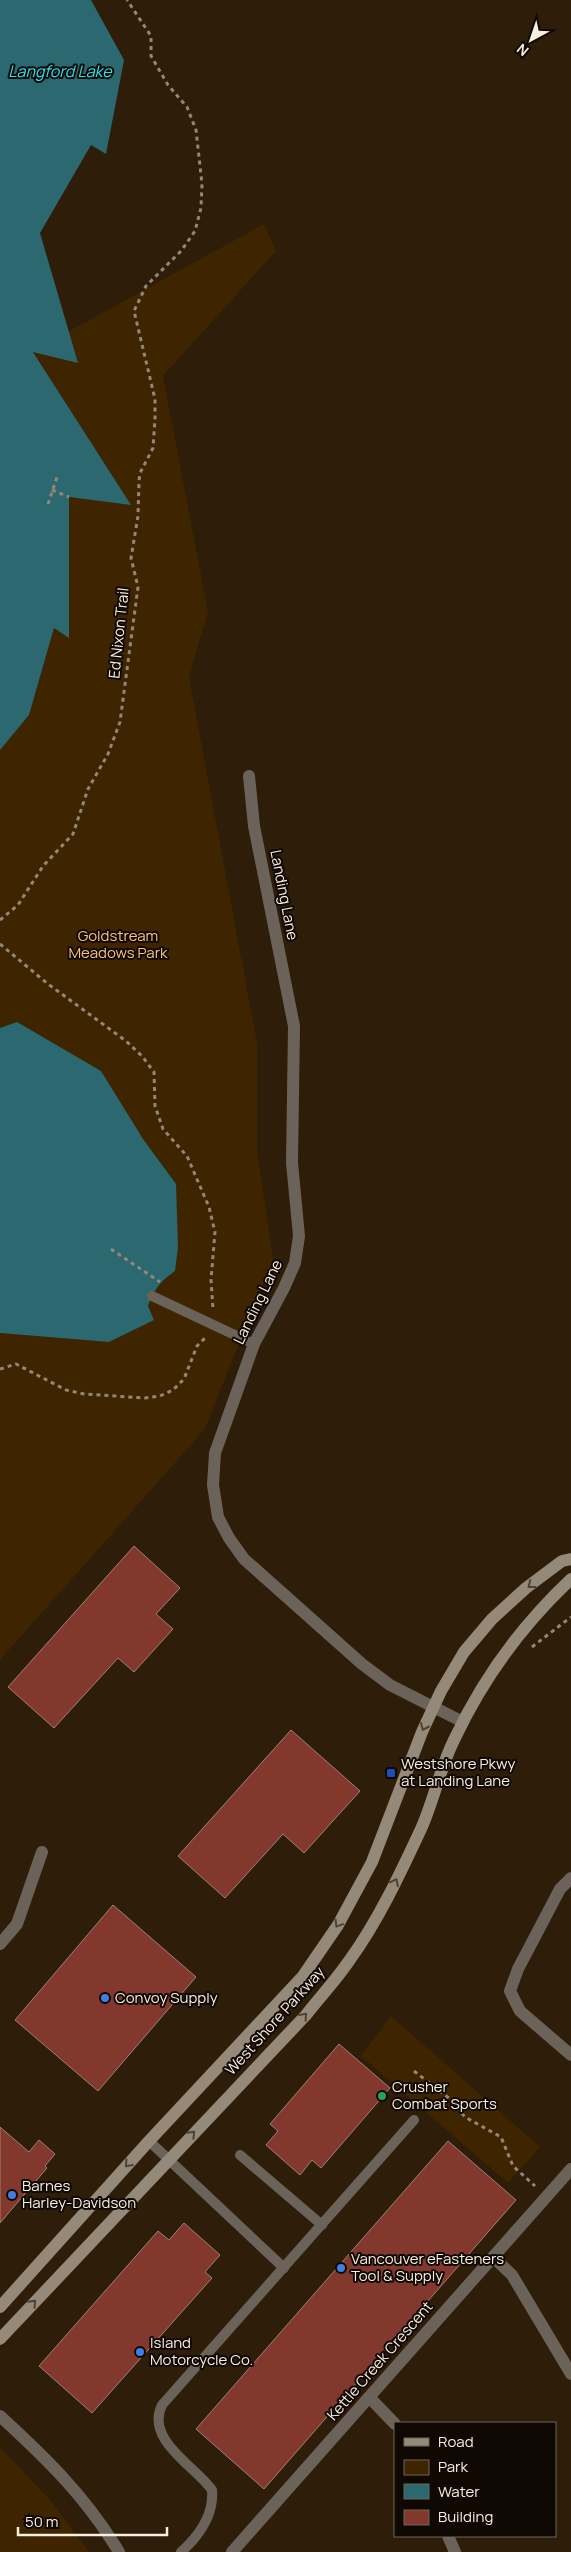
<svg xmlns="http://www.w3.org/2000/svg" width="571" height="2552" font-family="Manrope,sans-serif">
	<style>
		.green { fill: #3e2500 }
		.water { fill: #2b6870 }
		.building { fill: #83382d; stroke: #a0807a }
		.lines { fill: none; stroke-linecap: round; stroke-linejoin: round }
		.path { stroke: #958777; stroke-width: 3; stroke-dasharray: 4 4; stroke-linecap: butt }
		.service { stroke: #6b6359; stroke-width: 10 }
		.minor { stroke: #6b6359; stroke-width: 12 }
		.secondary { stroke: #958979; stroke-width: 12 }
		.oneway { stroke: #4c4338 }
		.transit-dot { fill: #1a4fb4; stroke: #100903; stroke-width: 2 }
		.shop-dot { fill: #3f7fe0; stroke: #100903; stroke-width: 2 }
		.leisure-dot { fill: #2e9e5b; stroke: #100903; stroke-width: 2 }
		.labels { text-anchor: middle; stroke-width: 4; stroke-linejoin: round; paint-order: stroke }
		.street-label { font-size: 15px; fill: #f8ede1; stroke: #100903 }
		.park-label { font-size: 15px; fill: #fbc27c; stroke: #100903 }
		.poi-label { font-size: 15px; fill: #f8ede1; stroke: #100903; text-anchor: start }
		.water-label { font-size: 16px; font-style: italic; fill: #2be1f4; stroke: #100903 }
	</style>
	<rect width="100%" height="100%" fill="#2d1d09"/>
	<!-- green -->
	<g class="green">
		<path d="M264,224L276,251L163,376L208,612L189,677L257,1043V1151L273,1258L205,1429L0,1660V1333L109,1342L154,1320L148,1306C155,1288 159,1282 175,1271L176,1184L143,1139L17,1022L0,1028V750L29,715L54,628L69,637V497L130,505L33,351Z"/>
		<path d="M391,2016L540,2147L508,2183L361,2056Z"/>
		<path d="M0,2447L51,2501L89,2552H0Z"/>
	</g>
	<!-- water -->
	<g class="water">
		<path d="M0,0H91L124,60L106,154L91,145L40,233L78,363L33,352L131,505L69,497V638L54,628L29,715L0,750Z"/>
		<path d="M17,1022L101,1071L143,1139L176,1184L178,1247L175,1271C160,1282 155,1288 148,1306L154,1320L109,1342L0,1333V1028Z"/>
	</g>
	<!-- building -->
	<g class="building">
		<path d="M134,1546L180,1588L156,1614L173,1629L134,1672L118,1658L54,1728L8,1687Z"/>
		<path d="M291,1730L360,1791L304,1853L283,1834L225,1898L178,1856Z"/>
		<path d="M113,1905L196,1977L98,2091L15,2020Z"/>
		<path d="M339,2044L390,2088L321,2168L312,2160L300,2175L266,2145L278,2131L270,2124Z"/>
		<path d="M0,2127L29,2152L39,2140L55,2154L45,2166L47,2168L0,2223Z"/>
		<path d="M448,2141L516,2200L264,2489L196,2429Z"/>
		<path d="M184,2223L220,2255L205,2272L212,2278L92,2413L39,2366L158,2231L169,2240Z"/>
	</g>
	<g class="lines">
		<!-- path -->
		<g class="path">
			<path d="M52,490L69,497"/>
			<path d="M48,504L57,477"/>
			<path d="M0,920L18,905L43,866L73,834L88,789L108,754L120,722L138,587L131,558L138,516L139,481L140,473L153,448L155,419V399L134,311L146,286L181,251L195,231L201,208L202,184L196,130L187,107L168,85L151,56V36L127,0"/>
			<path d="M0,944L48,984L126,1041L142,1056L154,1072L155,1106L163,1129L187,1156L209,1207L215,1232L211,1280L213,1309"/>
			<path d="M111,1249L160,1282"/>
			<path d="M0,1369L16,1364L66,1390L84,1394L145,1398L160,1396L173,1390L184,1379L197,1346L206,1337"/>
			<path d="M532,1647L571,1617"/>
			<path d="M414,2071L450,2099L465,2117L501,2137L513,2166L535,2186"/>
		</g>
		<!-- service -->
		<g class="service">
			<path d="M152,1296L254,1344"/>
			<path d="M149,2141L284,2268"/>
			<path d="M240,2155L322,2225"/>
			<path d="M181,2552C199,2536 214,2515 212,2490C195,2466 145,2440 162,2405L414,2120"/>
		</g>
		<!-- minor -->
		<g class="minor">
			<path d="M249,776L254,826L294,1026L292,1163L299,1236L295,1263L284,1288L254,1344L215,1453L213,1485L218,1517L229,1538L244,1559L362,1664L390,1685L463,1722"/>
			<path d="M571,1878L560,1889L518,1969L510,1991L520,2011L571,2055"/>
			<path d="M0,1944L17,1924L42,1852"/>
			<path d="M493,2257L512,2275L571,2374"/>
			<path d="M370,2398L395,2424"/>
			<path d="M0,2416C47,2459 86,2497 119,2552"/>
			<path d="M448,2536L455,2552"/>
			<path d="M232,2552L571,2169"/>
		</g>
		<!-- secondary -->
		<g class="secondary">
			<path d="M0,2307L149,2141L303,1976L338,1925L372,1862L422,1732L441,1691L464,1652L492,1619L526,1588L562,1561L571,1559"/>
			<path d="M0,2339L306,2015C320,1997 336,1980 349,1961C378,1921 400,1874 421,1829C434,1800 440,1768 454,1740C483,1678 521,1626 571,1579"/>
		</g>
	</g>
	<!-- one-way arrows -->
	<defs><path id="oneway-chevron" d="M-2-3.5L2.5 0L-2 3.5" fill="none" stroke-width="1.6" stroke-linecap="round" stroke-linejoin="round" transform="scale(1.25)"/></defs>
	<g class="oneway">
		<use href="#oneway-chevron" transform="translate(531 1585) rotate(142)"/>
		<use href="#oneway-chevron" transform="translate(424 1727) rotate(114)"/>
		<use href="#oneway-chevron" transform="translate(395 1882) rotate(-64)"/>
		<use href="#oneway-chevron" transform="translate(338 1924) rotate(121)"/>
		<use href="#oneway-chevron" transform="translate(304 2016) rotate(-48)"/>
		<use href="#oneway-chevron" transform="translate(192 2134) rotate(-46)"/>
		<use href="#oneway-chevron" transform="translate(128 2164) rotate(132)"/>
		<use href="#oneway-chevron" transform="translate(33 2303) rotate(-47)"/>
	</g>
	<!-- markers -->
	<rect class="transit-dot" x="386" y="1768" width="10" height="10" rx="2.5"/>
	<g class="shop-dot">
		<circle cx="105" cy="1998" r="5"/>
		<circle cx="12" cy="2195" r="5"/>
		<circle cx="341" cy="2268" r="5"/>
		<circle cx="140" cy="2352" r="5"/>
	</g>
	<circle class="leisure-dot" cx="382" cy="2096" r="5"/>
	<g class="labels">
		<!-- street labels -->
		<g class="street-label">
			<text transform="translate(119 633) rotate(-84)" y="5">Ed Nixon Trail</text>
			<text transform="translate(284 895) rotate(79)" y="5">Landing Lane</text>
			<text transform="translate(258 1302) rotate(-64)" y="5">Landing Lane</text>
			<text transform="translate(275 2021) rotate(-48)" y="5">West Shore Parkway</text>
			<text transform="translate(380 2361) rotate(-49)" y="5">Kettle Creek Crescent</text>
		</g>
		<!-- park labels -->
		<g class="park-label">
			<text x="118" y="941">Goldstream<tspan x="118" dy="17">Meadows Park</tspan></text>
		</g>
		<!-- poi labels -->
		<g class="poi-label">
			<text x="401" y="1769">Westshore Pkwy<tspan x="401" dy="17">at Landing Lane</tspan></text>
			<text x="115" y="2003">Convoy Supply</text>
			<text x="392" y="2092">Crusher<tspan x="392" dy="17">Combat Sports</tspan></text>
			<text x="22" y="2191">Barnes<tspan x="22" dy="17">Harley-Davidson</tspan></text>
			<text x="351" y="2264">Vancouver eFasteners<tspan x="351" dy="17">Tool &amp; Supply</tspan></text>
			<text x="150" y="2348">Island<tspan x="150" dy="17">Motorcycle Co.</tspan></text>
		</g>
		<!-- water labels -->
		<g class="water-label">
			<text x="60" y="77">Langford Lake</text>
		</g>
	</g>
	<!-- legend -->
	<rect x="394" y="2422" width="162" height="115" fill="#100903" stroke="#6d645c"/>
	<rect x="404" y="2438" width="25" height="8" fill="#958979" stroke="#6d645c"/>
	<text x="438" y="2447" font-size="15" fill="#f8ede1">Road</text>
	<rect x="404" y="2460" width="25" height="15" fill="#3e2500" stroke="#6d645c"/>
	<text x="438" y="2472" font-size="15" fill="#f8ede1">Park</text>
	<rect x="404" y="2484" width="25" height="15" fill="#2b6870" stroke="#6d645c"/>
	<text x="438" y="2497" font-size="15" fill="#f8ede1">Water</text>
	<rect x="404" y="2510" width="25" height="15" fill="#83382d" stroke="#6d645c"/>
	<text x="438" y="2522" font-size="15" fill="#f8ede1">Building</text>
	<!-- north arrow -->
	<g transform="translate(531 40) rotate(220)" stroke="#100903" stroke-width="4" paint-order="stroke">
	<path d="M0-4L9 19L0 12L-9 19Z" fill="#f8ede1"/>
	<text y="-8" font-size="14" font-weight="bold" text-anchor="middle" fill="#f8ede1">N</text>
	</g>
	<!-- scale -->
	<path d="M18 2527v8h149v-8" fill="none" stroke="#f8ede1" stroke-width="2.5"/>
	<text x="25" y="2527" font-size="15" fill="#f8ede1" stroke="#100903" stroke-width="4" paint-order="stroke">50 m</text>
</svg>
